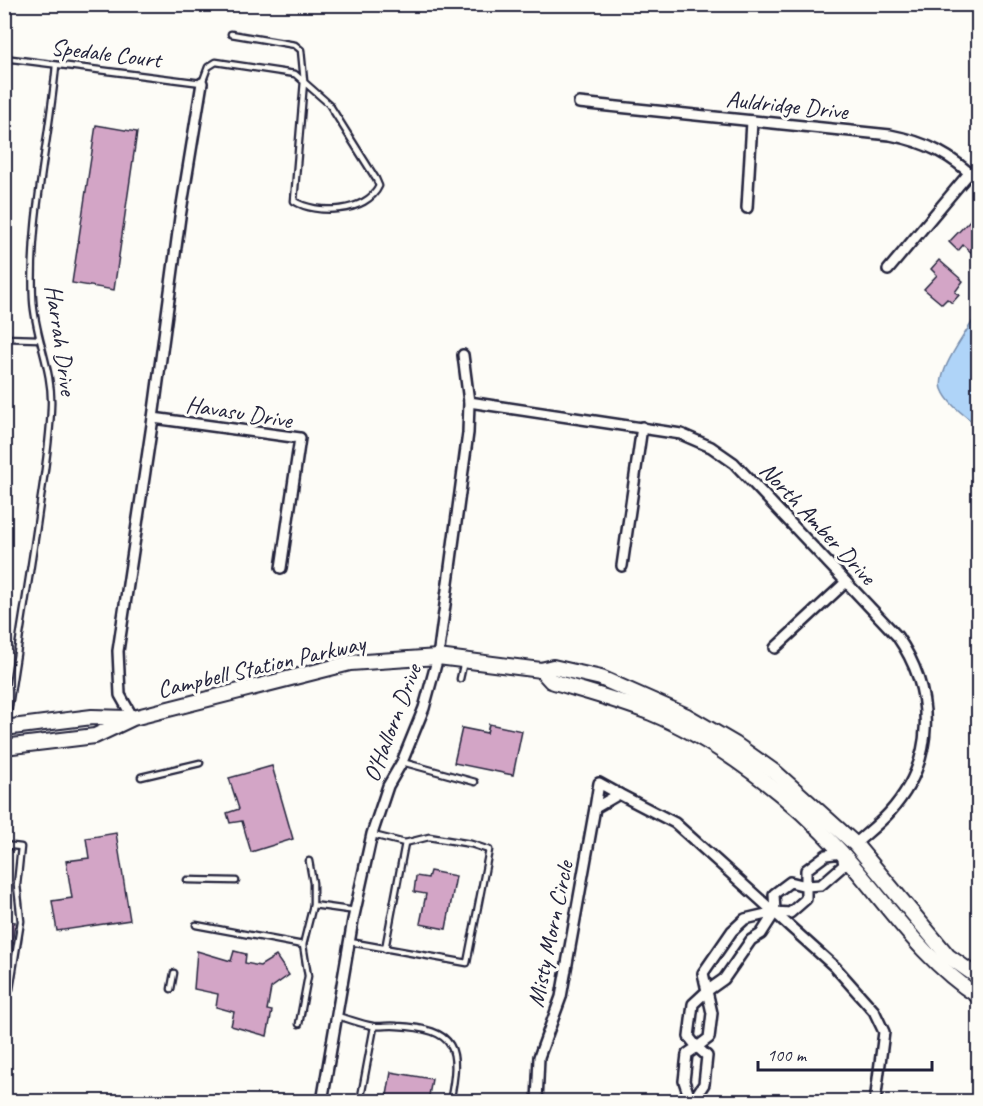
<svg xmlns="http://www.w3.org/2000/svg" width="983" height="1106" font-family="Caveat,sans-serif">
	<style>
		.water { fill: #afd4f8; stroke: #778dac; stroke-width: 1.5 }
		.building { fill: #d3a5c6; stroke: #22223b; stroke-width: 1.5 }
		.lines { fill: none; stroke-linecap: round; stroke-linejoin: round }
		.lane-casing { stroke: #22223b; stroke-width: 9 }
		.street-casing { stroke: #22223b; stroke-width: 14 }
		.secondary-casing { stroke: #22223b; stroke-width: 18 }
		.lane { stroke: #fdfcf7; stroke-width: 4.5 }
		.street { stroke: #fdfcf7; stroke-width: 9 }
		.secondary { stroke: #fdfcf7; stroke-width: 14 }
		.labels { text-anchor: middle; stroke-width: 6; stroke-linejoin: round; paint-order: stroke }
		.street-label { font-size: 24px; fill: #22223b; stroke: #fdfcf7 }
	</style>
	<rect width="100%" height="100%" fill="#fdfcf7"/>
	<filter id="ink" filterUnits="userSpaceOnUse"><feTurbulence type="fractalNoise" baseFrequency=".0167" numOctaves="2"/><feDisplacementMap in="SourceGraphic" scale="12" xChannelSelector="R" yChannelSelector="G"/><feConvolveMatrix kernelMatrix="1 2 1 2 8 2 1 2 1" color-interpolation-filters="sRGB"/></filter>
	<g filter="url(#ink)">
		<!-- water -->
		<path class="water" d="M978,313V426C966,416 948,405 942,389C936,372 969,328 978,313Z"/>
		<!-- building -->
		<g class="building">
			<path d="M96,125L137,132L114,290L72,283Z"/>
			<path d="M973,217L978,222V250L974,255L963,245L958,251L949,242Z"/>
			<path d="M939,260L963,281L955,292L959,295L952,303L947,299L942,304L924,289L937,275L931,269Z"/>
			<path d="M489,724L522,731L513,775L454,763L462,728L487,733Z"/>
			<path d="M272,766L293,839L251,852L242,821L230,823L227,813L239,809L229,778Z"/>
			<path d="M116,833L130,920L57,931L52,901L72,898L66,861L89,858L86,838Z"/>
			<path d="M430,871L456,876L446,929L420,924L426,894L414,892L416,876L428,878Z"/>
			<path d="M4,921L15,922L10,959H4Z"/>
			<path d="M197,951L231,961L234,951L246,954L245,963L260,966L276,956L289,975L271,988L267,1010L272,1011L267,1036L231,1026L234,1012L216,1007L218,994L194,989Z"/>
			<path d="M391,1072L432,1079L428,1101H386Z"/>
		</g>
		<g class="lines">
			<defs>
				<g id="lane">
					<path d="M4,58L202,83L208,67L216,62L295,74L329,104L376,179L379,186C367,213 316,215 294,201L304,81L301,50L295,45L231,34"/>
					<path d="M4,338L39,339"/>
					<path d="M460,679L464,661"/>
					<path d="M6,727C16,655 29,583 39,511C44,476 50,442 51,407C53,370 35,337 33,300C29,221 49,143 56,65"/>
					<path d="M402,762L475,782"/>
					<path d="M141,777L200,763"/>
					<path d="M4,845L21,847L17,885L21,921L10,989L4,990"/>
					<path d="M309,861L313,883V905L356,911"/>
					<path d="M187,880L236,881"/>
					<path d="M196,925L303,945"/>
					<path d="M350,942L467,963L489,850L471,844L429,837L405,843L373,835"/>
					<path d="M385,949L405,843"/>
					<path d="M171,989L174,973"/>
					<path d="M337,1016C349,1019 361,1024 373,1026C381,1027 389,1025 397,1026C457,1029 461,1048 450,1102"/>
					<path d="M299,1024L308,976L303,945L313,905"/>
					<path d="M360,1102L374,1027"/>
				</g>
				<g id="street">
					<path d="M579,103L890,135C926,142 952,155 978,181"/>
					<path d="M747,208L752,121"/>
					<path d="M888,270L970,172"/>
					<path d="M469,402L681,434L711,447L734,463L897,636C936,692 936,761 889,813C879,824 866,834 855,844"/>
					<path d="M153,418L300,438L281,568"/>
					<path d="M622,566L642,427"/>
					<path d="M775,648L846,582"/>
					<path d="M133,718L120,695L118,651L153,418L180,217L202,83"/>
					<path d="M595,808L599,783L619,794"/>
					<path d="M322,1102L353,920L372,834L388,786L402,762L424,708L438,657L468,433L469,402L463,355"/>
					<path d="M537,1102L539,1057L561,997L595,808L619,794L675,823L835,967L874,1011L884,1032L875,1102"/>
					<path d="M691,1102L684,1081L687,1054L697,1047L689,1037L693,1004L707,991L703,973L732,931L745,919L775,912L774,894L790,882L806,886V870L826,855L842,853L844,865L821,885L806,886V899L790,913L775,912L761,934L751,940L724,979L707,991L712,1013L709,1038L697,1047L707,1056L704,1084L692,1102"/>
				</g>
				<g id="secondary">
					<path d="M541,670L551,681C584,691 619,700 651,713C719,741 791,797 841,852C886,902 921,959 978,996"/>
					<path d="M4,728L92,717L128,718"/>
					<path d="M4,747L95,736L133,718L350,663L438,657L541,670L553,667L601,678L687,716L735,744L776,773L855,844L948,956L978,977"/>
				</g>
			</defs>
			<!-- lane casing -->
			<use href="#lane" class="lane-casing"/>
			<!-- street casing -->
			<use href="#street" class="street-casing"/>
			<!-- secondary casing -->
			<use href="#secondary" class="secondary-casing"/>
			<!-- lane -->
			<use href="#lane" class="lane"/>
			<!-- street -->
			<use href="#street" class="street"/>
			<!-- secondary -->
			<use href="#secondary" class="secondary"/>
		</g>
	</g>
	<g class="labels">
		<!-- street labels -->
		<g class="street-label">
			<text transform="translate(106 53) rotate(7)" y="8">Spedale Court</text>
			<text transform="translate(787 105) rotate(6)" y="8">Auldridge Drive</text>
			<text transform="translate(61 340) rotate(82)" y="8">Harrah Drive</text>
			<text transform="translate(239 412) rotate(9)" y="8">Havasu Drive</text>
			<text transform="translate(818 523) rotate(47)" y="8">North Amber Drive</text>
			<text transform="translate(261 666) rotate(-13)" y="8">Campbell Station Parkway</text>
			<text transform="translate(392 723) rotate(-69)" y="8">O'Hallorn Drive</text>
			<text transform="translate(550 934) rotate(-78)" y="8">Misty Morn Circle</text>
		</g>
	</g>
	<!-- margin -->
	<rect width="983" height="1106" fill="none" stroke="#fdfcf7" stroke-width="24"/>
	<rect x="12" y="12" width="959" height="1082" fill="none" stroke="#22223b" stroke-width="2" filter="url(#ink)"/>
	<!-- scale -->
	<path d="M758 1061v9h174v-9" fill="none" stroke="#22223b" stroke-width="3"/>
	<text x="767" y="1061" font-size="18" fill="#22223b" stroke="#fdfcf7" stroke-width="4.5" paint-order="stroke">100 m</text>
</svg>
